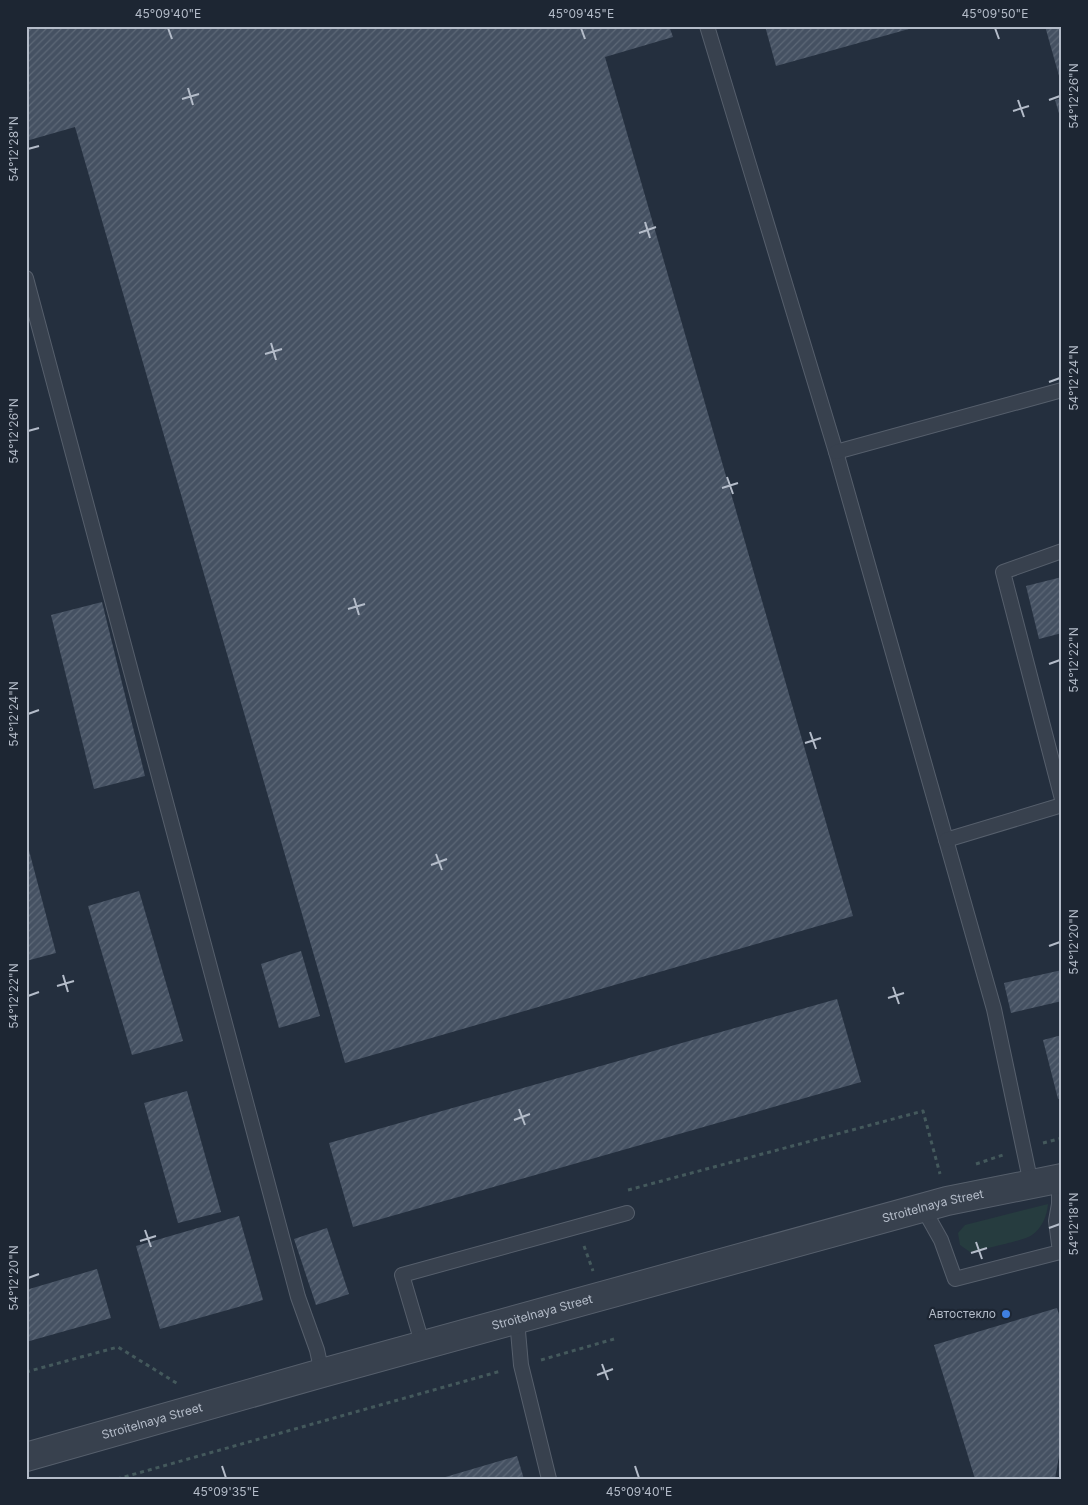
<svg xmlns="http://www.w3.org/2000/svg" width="1088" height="1505" font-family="Inter,sans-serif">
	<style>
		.grass { fill: #263c3f }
		.building { fill: url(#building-hatch) }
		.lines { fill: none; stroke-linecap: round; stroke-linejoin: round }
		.service-casing { stroke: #565f6c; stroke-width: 16 }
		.tertiary-casing { stroke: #565f6c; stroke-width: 30 }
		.path { stroke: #44595c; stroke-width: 3; stroke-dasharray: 4 4; stroke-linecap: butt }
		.service { stroke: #38414e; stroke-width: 14 }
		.tertiary { stroke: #38414e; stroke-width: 28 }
		.ticks { fill: none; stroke: #b4bcc9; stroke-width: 2 }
		.shop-dot { fill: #3f7fe0; stroke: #1d2633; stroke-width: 2 }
		.labels { text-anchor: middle; stroke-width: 4.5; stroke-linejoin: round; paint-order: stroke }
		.street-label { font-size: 12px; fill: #b4bcc9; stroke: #1d2633 }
		.poi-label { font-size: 12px; fill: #b4bcc9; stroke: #1d2633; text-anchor: end }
		.neatline { fill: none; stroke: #b4bcc9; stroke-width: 2 }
		.ticks-label { font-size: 12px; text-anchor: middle; fill: #b4bcc9 }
	</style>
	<defs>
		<pattern id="building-hatch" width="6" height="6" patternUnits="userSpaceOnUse" patternTransform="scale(1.25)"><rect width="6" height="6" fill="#455162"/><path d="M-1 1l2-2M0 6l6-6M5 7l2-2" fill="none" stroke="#5d6877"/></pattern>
	</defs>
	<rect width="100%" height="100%" fill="#242f3e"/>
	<!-- grass -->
	<path class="grass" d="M1048,1204C1047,1216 1042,1228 1032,1235C1024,1241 982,1249 970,1252L960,1245L958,1233L965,1225Z"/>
	<!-- building -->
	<g class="building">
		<path d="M26,26H669L673,37L605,57L853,916L345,1063L75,127L26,141Z"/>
		<path d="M765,26H915L916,27L776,66Z"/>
		<path d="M1045,26H1062V83H1061Z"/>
		<path d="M1062,98V120H1061L1055,100Z"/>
		<path d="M1062,577V633L1039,639L1026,586Z"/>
		<path d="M102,602L145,776L94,789L51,615Z"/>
		<path d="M26,839L56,953L26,961Z"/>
		<path d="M139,891L183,1041L132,1055L88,906Z"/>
		<path d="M301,951L320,1016L279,1028L261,964Z"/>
		<path d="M1062,970V1001L1011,1013L1004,983Z"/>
		<path d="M837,999L861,1082L353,1227L329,1143Z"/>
		<path d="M1062,1035V1098L1058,1099L1043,1040Z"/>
		<path d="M187,1091L221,1212L178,1223L144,1103Z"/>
		<path d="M239,1216L263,1300L160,1329L136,1246Z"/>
		<path d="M327,1228L349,1294L316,1305L294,1239Z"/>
		<path d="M97,1269L111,1318L26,1342V1290Z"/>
		<path d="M1057,1308L1062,1324V1439L1055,1479H975L934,1345Z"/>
		<path d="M517,1456L524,1479H442V1478Z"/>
	</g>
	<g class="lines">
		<defs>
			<g id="service">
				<path d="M707,26L836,452L994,1009L1031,1184"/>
				<path d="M26,278L298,1297L317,1350L322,1373"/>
				<path d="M836,452L1062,390"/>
				<path d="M1062,551L1003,572L1062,799"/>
				<path d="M946,840L1062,805"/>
				<path d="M923,1208L941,1240L955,1279L1060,1252L1056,1221L1059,1204V1179"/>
				<path d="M517,1320L521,1365L549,1479"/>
				<path d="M423,1346L402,1275L627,1213"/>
			</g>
			<g id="tertiary">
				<path id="s1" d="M26,1457L322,1373L947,1201L1062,1178"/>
			</g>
		</defs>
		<!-- service casing -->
		<use href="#service" class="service-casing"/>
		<!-- tertiary casing -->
		<use href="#tertiary" class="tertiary-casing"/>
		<!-- path -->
		<g class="path">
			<path d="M1043,1143L1062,1138"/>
			<path d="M976,1164L1003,1155"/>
			<path d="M628,1190L923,1111L940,1174"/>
			<path d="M584,1246L593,1271"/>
			<path d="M541,1360L614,1339"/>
			<path d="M26,1372L118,1347L178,1384"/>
			<path d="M117,1479L501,1371"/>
		</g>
		<!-- service -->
		<use href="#service" class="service"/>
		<!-- tertiary -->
		<use href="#tertiary" class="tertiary"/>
	</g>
	<!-- ticks -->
	<path class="ticks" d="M168,28L172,39M581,28L585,39M995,28L999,39M188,88L193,105M182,99L199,94M1018,100L1024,117M1049,100L1060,96M1013,111L1029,106M28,149L39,146M645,222L650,238M639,233L656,227M271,343L276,360M265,354L282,349M1049,382L1060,378M28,431L39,428M727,477L733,494M722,488L738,483M354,598L359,615M348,609L365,604M1049,664L1060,660M28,714L39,710M810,732L816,749M805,743L821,738M436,854L442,870M431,865L447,859M1049,946L1060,942M63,975L68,992M57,986L74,981M893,987L899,1004M28,996L39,992M888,998L904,993M519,1109L525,1125M514,1120L530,1114M1049,1228L1060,1224M145,1230L151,1247M140,1241L156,1236M976,1242L982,1259M971,1253L987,1248M28,1278L39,1274M602,1364L608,1380M597,1375L613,1369M222,1466L226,1478M635,1466L639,1478"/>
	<!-- markers -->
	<circle class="shop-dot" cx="1006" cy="1314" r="5"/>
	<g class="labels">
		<!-- street labels -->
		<g class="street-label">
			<text dy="4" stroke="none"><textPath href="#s1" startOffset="941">Stroitelnaya Street</textPath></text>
			<text dy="4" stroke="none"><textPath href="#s1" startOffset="536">Stroitelnaya Street</textPath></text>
			<text dy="4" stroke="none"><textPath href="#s1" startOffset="131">Stroitelnaya Street</textPath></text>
		</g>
		<!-- poi labels -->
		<g class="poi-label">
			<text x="996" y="1318">Автостекло</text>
		</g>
	</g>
	<!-- border -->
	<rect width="1088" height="1505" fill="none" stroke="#1d2633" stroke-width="55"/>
	<rect x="28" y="28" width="1032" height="1450" class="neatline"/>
	<g class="ticks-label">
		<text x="168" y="18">45°09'40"E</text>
		<text x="581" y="18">45°09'45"E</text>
		<text x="995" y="18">45°09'50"E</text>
		<text transform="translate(1074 96) rotate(-90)" y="4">54°12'26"N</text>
		<text transform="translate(14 149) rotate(-90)" y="4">54°12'28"N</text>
		<text transform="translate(1074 378) rotate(-90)" y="4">54°12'24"N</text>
		<text transform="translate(14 431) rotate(-90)" y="4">54°12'26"N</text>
		<text transform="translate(1074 660) rotate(-90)" y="4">54°12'22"N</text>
		<text transform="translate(14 714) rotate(-90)" y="4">54°12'24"N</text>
		<text transform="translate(1074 942) rotate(-90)" y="4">54°12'20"N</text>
		<text transform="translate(14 996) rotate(-90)" y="4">54°12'22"N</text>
		<text transform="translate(1074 1224) rotate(-90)" y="4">54°12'18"N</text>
		<text transform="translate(14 1278) rotate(-90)" y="4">54°12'20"N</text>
		<text x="226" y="1496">45°09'35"E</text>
		<text x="639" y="1496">45°09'40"E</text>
	</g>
</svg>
